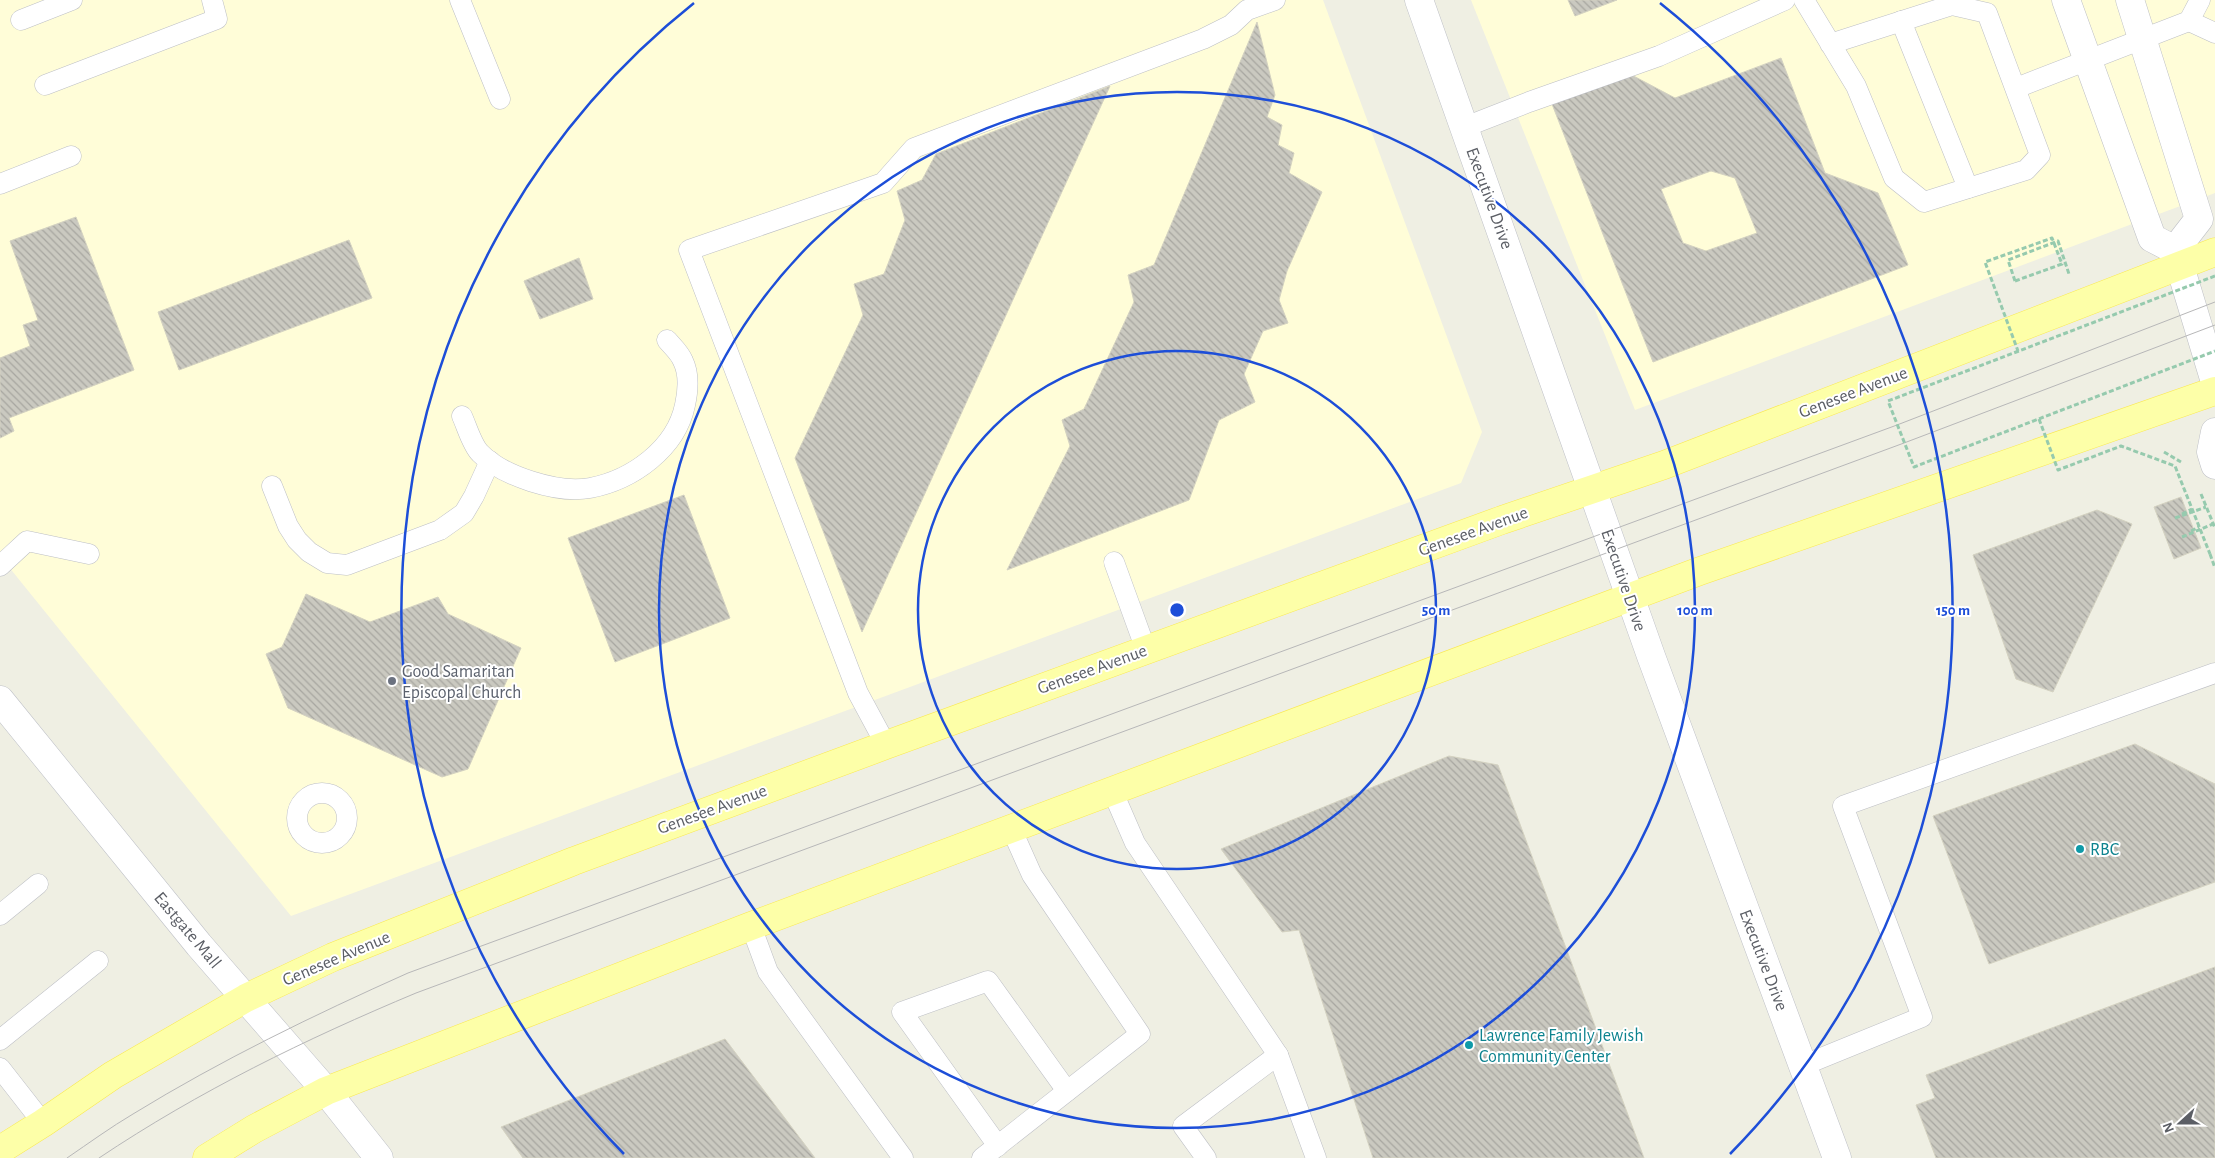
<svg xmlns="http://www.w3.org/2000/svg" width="2215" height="1158" font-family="'Alegreya Sans',sans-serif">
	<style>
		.commercial { fill: #fffdd8 }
		.building { fill: url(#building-back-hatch); stroke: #d4d2c1; fill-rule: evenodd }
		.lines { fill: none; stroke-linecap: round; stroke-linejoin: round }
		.lane-casing { stroke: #bdbfc5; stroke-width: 21 }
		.street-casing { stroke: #bdbfc5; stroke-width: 29 }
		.secondary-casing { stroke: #bec0c7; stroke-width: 29 }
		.primary-casing { stroke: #fae951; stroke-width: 29 }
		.path { stroke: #96caae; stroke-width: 3; stroke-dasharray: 5 2.5; stroke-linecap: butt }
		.lane { stroke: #fff; stroke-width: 20 }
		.street { stroke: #fff; stroke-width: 28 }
		.secondary { stroke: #fff; stroke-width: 28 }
		.primary { stroke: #fdffa8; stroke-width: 28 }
		.tram { stroke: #b7b7b8; stroke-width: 1 }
		.path-bridge { stroke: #96caae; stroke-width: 3; stroke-dasharray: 5 2.5; stroke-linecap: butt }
		.ring { fill: none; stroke: #1d4ed8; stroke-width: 2.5 }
		.worship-dot { fill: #6b7280; stroke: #fff; stroke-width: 2 }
		.culture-dot { fill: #0f9aa8; stroke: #fff; stroke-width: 2 }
		.labels { text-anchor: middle; stroke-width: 4; stroke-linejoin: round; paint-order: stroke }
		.street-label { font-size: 18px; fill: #5b5e65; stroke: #fff }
		.worship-label { font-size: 18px; fill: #5b616d; stroke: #fff; text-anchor: start }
		.culture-label { font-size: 18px; fill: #0d838f; stroke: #fff; text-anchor: start }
		.centre { fill: #1d4ed8; stroke: #fff; stroke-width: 2.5 }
		.ring-label { font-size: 15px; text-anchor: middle; font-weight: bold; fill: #1d4ed8; stroke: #fff; stroke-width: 4; stroke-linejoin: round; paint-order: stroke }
	</style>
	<defs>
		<pattern id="building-back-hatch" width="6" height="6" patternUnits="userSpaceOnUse" patternTransform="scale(1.25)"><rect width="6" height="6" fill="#cac9c0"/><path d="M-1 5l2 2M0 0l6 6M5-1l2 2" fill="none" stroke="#a7a6a0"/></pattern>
	</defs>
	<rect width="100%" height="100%" fill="#efefe3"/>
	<!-- commercial -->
	<g class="commercial">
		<path d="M0,0H1323L1482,432L1461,483L291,916L0,556Z"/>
		<path d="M1471,0H2215V193L1635,410Z"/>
	</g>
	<!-- building -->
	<g class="building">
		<path d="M1568,0H1617L1575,16Z"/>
		<path d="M1257,22L1275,95L1267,117L1282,125L1278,145L1294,153L1289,173L1322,192L1287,271L1279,300L1288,323L1263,331L1244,374L1255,402L1219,420L1189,500L1007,570L1070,446L1062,420L1084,409L1134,302L1128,275L1154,265Z"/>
		<path d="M1781,58L1825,173L1878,193L1908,265L1653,362L1550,99L1626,72L1675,98ZM1711,171L1735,178L1757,233L1706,251L1683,243L1661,189Z"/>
		<path d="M1110,86L862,632L795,458L863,315L854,284L884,274L905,220L897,191L922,180L936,154Z"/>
		<path d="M76,217L134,370L9,418L14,431L0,438V358L30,346L23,325L38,320L10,241Z"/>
		<path d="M349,240L372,298L179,370L158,312Z"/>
		<path d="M579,258L593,299L540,319L524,281Z"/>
		<path d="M684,495L730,618L615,662L568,538Z"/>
		<path d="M2181,497L2201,548L2174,559L2154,507Z"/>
		<path d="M2097,510L2132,524L2053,692L2016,679L1973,555Z"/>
		<path d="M306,594L370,622L438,597L448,614L521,648L468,769L442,777L288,708L266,654L282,647Z"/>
		<path d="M2135,744L2215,784V882L1989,964L1933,816Z"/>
		<path d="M1449,756L1498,765L1644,1158H1373L1299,930L1282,932L1221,849Z"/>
		<path d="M2215,967V1158H1936L1916,1105L1935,1098L1926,1075Z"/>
		<path d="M725,1039L815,1158H523L501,1127Z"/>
	</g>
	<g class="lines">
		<defs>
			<g id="lane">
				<path d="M460,0L500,99"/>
				<path d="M1804,0L1856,86L1894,178L1924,202L2026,170L2040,155L1987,13L1952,5L1830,44"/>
				<path d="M21,20L72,0"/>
				<path d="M1901,21L1968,188"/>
				<path d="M2189,21L2215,33"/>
				<path d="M45,85L217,19L212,0"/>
				<path d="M2016,88L2189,21L2200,0"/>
				<path d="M1465,127L1529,102L1659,56L1785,0"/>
				<path d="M0,184L71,156"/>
				<path d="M462,416C467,427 472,445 480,453C502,476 558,494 590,488C632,480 676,449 685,405C688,391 690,375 683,361C680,353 672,346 667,340"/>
				<path d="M272,486L288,526L297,540L309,552L327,563L347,565L440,530L464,513L474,496L490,461"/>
				<path d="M1114,562L1146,650"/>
				<path d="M0,566L27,541L89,554"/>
				<path d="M886,745L858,693L689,250L883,183L914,148L1203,39L1231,25L1247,10L1275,0"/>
				<path d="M1112,790L1135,843L1278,1055L1316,1158"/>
				<circle cx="322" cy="818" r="25"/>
				<path d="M0,915L38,884"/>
				<path d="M751,926L768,972L903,1158"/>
				<path d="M0,1040L98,961"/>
				<path d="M1804,1065L1922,1017L1843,806L2215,673"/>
				<path d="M0,1068L43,1123"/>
				<path d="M998,1146L902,1012L988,981L1067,1091"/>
				<path d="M982,1158L1140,1034L1032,875L1011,828"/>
				<path d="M1206,1158L1183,1126L1278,1055"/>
			</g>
			<g id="street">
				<path d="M2066,0L2152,238L2175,250L2215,382"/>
				<path d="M2130,0L2199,219L2175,250"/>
				<path d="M2215,432L2211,452L2215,465"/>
			</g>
			<g id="secondary">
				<path d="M1419,0L1651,656L1837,1158"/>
				<path d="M0,700L199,945L326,1091L379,1158"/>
			</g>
			<g id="primary">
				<path d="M0,1150L43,1123L113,1075L246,998L333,957L574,861L886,745L1502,520L1664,465L2215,252"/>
				<path d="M207,1158L254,1129L326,1091L751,926L1700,571L2215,391"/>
			</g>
		</defs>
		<!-- lane casing -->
		<use href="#lane" class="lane-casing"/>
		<!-- street casing -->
		<use href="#street" class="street-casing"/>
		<!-- secondary casing -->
		<use href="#secondary" class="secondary-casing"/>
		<!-- primary casing -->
		<use href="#primary" class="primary-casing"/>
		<!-- path -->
		<g class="path">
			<path d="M2015,281L2008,260L2058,241L2069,274"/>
			<path d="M2164,452L2181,462"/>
			<path d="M2201,494L2215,528"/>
			<path d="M2182,514L2192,509"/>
			<path d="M2175,518L2206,507"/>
			<path d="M2191,531L2199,527"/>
			<path d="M2182,537L2213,524"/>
			<path d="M2210,554L2215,568"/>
		</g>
		<!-- lane -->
		<use href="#lane" class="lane"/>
		<!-- street -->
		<use href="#street" class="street"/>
		<!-- secondary -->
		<use href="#secondary" class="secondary"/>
		<!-- primary -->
		<use href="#primary" class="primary"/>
		<!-- tram -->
		<g class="tram">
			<path d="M67,1158C89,1143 111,1127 133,1114C221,1060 314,1015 408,973L1897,425L2215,302"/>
			<path d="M99,1158C199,1091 306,1039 416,993L1904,443L2215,325"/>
		</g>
		<!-- path-bridge -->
		<g class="path-bridge">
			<path d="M2215,276L1888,401L1914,467L2215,351"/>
			<path d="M2015,281L2062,264L2052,238L1985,262L2018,351"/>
			<path d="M2039,419L2058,470L2121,446L2175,466L2210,554"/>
		</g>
	</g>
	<!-- distance rings -->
	<g class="ring">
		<circle cx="1177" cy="610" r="259"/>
		<circle cx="1177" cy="610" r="518"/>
		<path d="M624 1154A776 776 0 0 1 694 3M1660 3A776 776 0 0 1 1730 1154"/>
	</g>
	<!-- markers -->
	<circle class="worship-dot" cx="392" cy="681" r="5"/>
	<g class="culture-dot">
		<circle cx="2080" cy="849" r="5"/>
		<circle cx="1469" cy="1045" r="5"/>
	</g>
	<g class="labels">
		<!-- street labels -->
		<g class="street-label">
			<text transform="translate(1490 198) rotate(70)" y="6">Executive Drive</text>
			<text transform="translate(1853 392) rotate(-21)" y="6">Genesee Avenue</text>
			<text transform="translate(1473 531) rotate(-20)" y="6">Genesee Avenue</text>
			<text transform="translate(1624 580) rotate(71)" y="6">Executive Drive</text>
			<text transform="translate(1092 669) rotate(-20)" y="6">Genesee Avenue</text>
			<text transform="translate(712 809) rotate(-20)" y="6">Genesee Avenue</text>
			<text transform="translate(188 930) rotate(50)" y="6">Eastgate Mall</text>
			<text transform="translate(336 958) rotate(-23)" y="6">Genesee Avenue</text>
			<text transform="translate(1764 960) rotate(69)" y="6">Executive Drive</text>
		</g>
		<!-- worship labels -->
		<g class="worship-label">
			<text x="402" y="677">Good Samaritan<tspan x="402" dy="21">Episcopal Church</tspan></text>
		</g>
		<!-- culture labels -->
		<g class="culture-label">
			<text x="2090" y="855">RBC</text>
			<text x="1479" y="1041">Lawrence Family Jewish<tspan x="1479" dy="21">Community Center</tspan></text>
		</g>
	</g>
	<circle cx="1177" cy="610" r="8" class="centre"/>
	<g class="ring-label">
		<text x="1436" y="615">50 m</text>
		<text x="1695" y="615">100 m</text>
		<text x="1953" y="615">150 m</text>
	</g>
	<!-- north arrow -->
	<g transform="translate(2180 1123) rotate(249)" stroke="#ffffff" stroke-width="4" paint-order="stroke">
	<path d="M0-4L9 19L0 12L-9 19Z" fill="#5b5e65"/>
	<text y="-8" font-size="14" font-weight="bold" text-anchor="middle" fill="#5b5e65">N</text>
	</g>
</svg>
